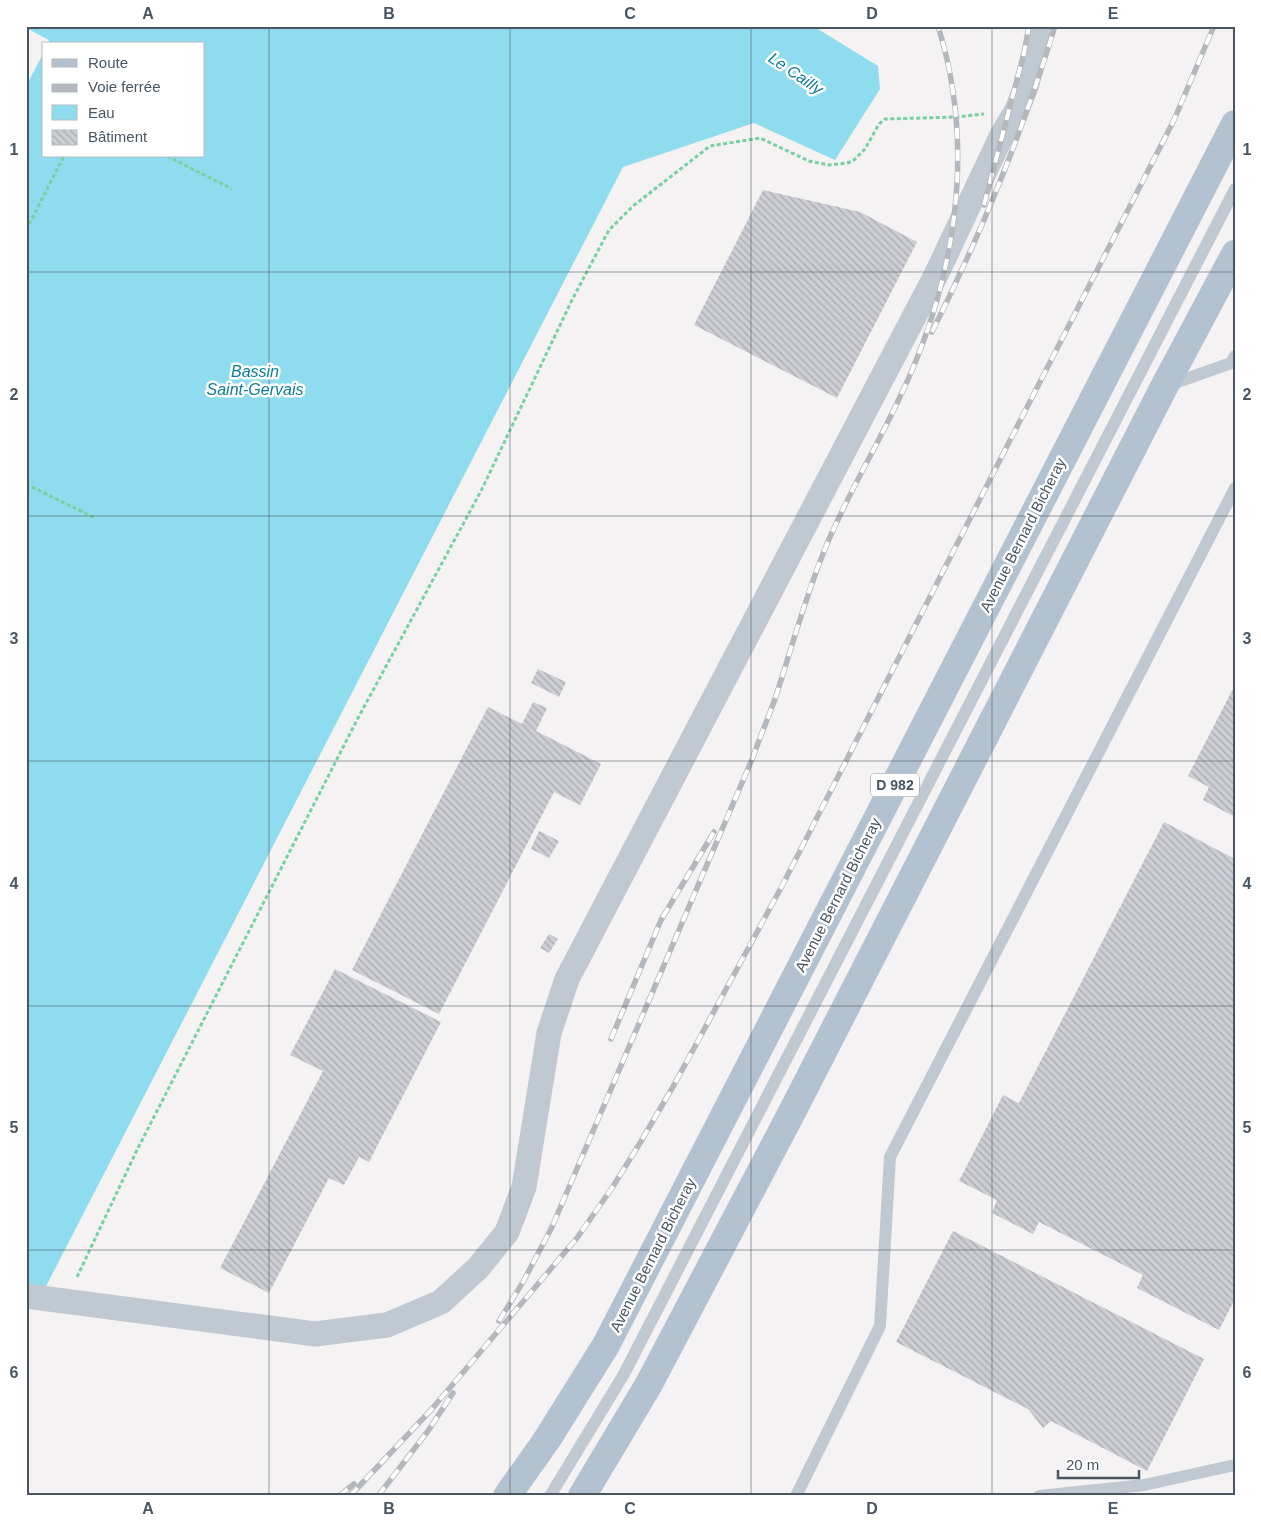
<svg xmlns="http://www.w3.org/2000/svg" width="1261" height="1522" font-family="Arial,sans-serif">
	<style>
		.water { fill: #8edcee }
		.building { fill: url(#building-back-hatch) }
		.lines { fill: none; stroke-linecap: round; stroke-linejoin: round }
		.path { stroke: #78d0a3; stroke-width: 3; stroke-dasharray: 4 2.5; stroke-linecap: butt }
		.lane { stroke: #c0c9d1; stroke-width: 12 }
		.street { stroke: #c0c9d1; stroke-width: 25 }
		.primary { stroke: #b2c2d0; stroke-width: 28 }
		.rail-casing { stroke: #b4b7bc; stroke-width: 5.5 }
		.rail { stroke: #fff; stroke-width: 4; stroke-dasharray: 11; stroke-linecap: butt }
		.grid { fill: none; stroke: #495560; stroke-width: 1; stroke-opacity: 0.55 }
		.labels { text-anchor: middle; stroke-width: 5; stroke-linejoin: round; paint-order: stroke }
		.shield { fill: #fff; stroke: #808890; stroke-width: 1 }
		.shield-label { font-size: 14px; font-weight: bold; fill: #495560 }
		.street-label { font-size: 15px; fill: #495560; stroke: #fff }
		.water-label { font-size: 16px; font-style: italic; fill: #0b7e9a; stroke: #fff }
		.neatline { fill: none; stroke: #495560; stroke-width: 2 }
		.grid-label { font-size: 16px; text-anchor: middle; font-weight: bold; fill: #495560 }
	</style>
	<defs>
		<pattern id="building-back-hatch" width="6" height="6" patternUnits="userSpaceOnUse" patternTransform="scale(1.25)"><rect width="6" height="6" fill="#ccced4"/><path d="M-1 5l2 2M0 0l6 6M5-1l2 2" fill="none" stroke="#a8aaaf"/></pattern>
	</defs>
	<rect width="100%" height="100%" fill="#f4f2f2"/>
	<!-- water -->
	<path class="water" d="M26,26H813L878,66L880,89L835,160L754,123L623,167L42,1294L26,1290V86L44,52V156H204V44H48L49,40L26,28Z"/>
	<!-- building -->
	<g class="building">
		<path d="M763,190L860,212L917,242L837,398L694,325Z"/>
		<path d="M538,669L566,682L559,697L531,683Z"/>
		<path d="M1235,685V817L1203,800L1209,787L1188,776Z"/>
		<path d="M533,702L547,708L536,731L601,764L580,805L554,792L439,1014L352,970L488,707L522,724Z"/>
		<path d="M1164,822L1235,859V1299L1219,1330L1137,1288L1143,1275L1039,1222L1033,1234L992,1213L997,1200L959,1181L1003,1095L1019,1103Z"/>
		<path d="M539,831L559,841L549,858L531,849Z"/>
		<path d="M549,934L558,939L549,953L540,948Z"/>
		<path d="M335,969L441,1022L369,1162L359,1157L344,1185L329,1178L269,1293L220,1268L323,1071L290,1055Z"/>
		<path d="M953,1231L1204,1359L1147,1471L1051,1421L1043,1428L1028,1409L896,1342Z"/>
	</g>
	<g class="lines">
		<!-- path -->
		<g class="path">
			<path d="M167,156L232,189"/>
			<path d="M26,230L64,156"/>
			<path d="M26,484L95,518"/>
			<path d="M77,1277L136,1152L358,718L481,491L572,300L609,230L633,206L710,146L760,138L809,161L829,165L847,163L853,161L865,149L879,124L885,119L957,117L984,114"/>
		</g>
		<!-- lane -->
		<g class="lane">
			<path d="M1169,385L1231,363L1235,356"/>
			<path d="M550,1496L624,1374L1235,189"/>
			<path d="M796,1496L880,1326L890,1157L1235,488"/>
			<path d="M1039,1496L1144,1485L1235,1465"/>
		</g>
		<!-- street -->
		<path class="street" d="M26,1296L315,1334L387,1325L441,1302L478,1268L507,1232L524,1187L549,1033L567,979L936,275L1002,135L1017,110L1027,84L1041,26"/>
		<!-- primary -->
		<g class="primary">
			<path d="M507,1496L546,1441L606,1345L1235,124"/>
			<path d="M582,1496L649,1384L792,1112L1164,387L1235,254"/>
		</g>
		<defs>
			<g id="rail">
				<path d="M984,205L1024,53L1029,26"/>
				<path d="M932,332C981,234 1023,131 1055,26"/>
				<path d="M611,1039L661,920L714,832"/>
				<path d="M499,1321L523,1282L552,1227L753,757C760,737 768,718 775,699C792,647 806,594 827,544C848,494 876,448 899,399C955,283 977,150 938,26"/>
				<path d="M339,1496L354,1484"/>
				<path d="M350,1496L431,1410L577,1238L612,1188L640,1143L674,1085L782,886L1174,120L1214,26"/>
				<path d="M378,1496L428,1431L453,1393"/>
			</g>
		</defs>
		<!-- rail casing -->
		<use href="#rail" class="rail-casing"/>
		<!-- rail -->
		<use href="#rail" class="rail"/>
	</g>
	<!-- grid -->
	<path class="grid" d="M269,26V1496M510,26V1496M751,26V1496M992,26V1496M26,272H1235M26,516H1235M26,761H1235M26,1006H1235M26,1250H1235"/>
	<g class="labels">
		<!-- shield labels -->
		<rect class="shield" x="871" y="773.5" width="48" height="23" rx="4"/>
		<g class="shield-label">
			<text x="895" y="790">D 982</text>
		</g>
		<!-- street labels -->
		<g class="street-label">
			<text transform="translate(1023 535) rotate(-63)" y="5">Avenue Bernard Bicheray</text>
			<text transform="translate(838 895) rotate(-63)" y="5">Avenue Bernard Bicheray</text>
			<text transform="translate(653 1255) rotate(-63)" y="5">Avenue Bernard Bicheray</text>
		</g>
		<!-- water labels -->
		<g class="water-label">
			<text transform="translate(796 73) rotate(34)" y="6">Le Cailly</text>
			<text x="255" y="377">Bassin<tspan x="255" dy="18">Saint-Gervais</tspan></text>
		</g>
	</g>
	<!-- border -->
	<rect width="1261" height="1522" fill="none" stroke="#ffffff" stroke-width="55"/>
	<!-- legend -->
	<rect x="42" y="42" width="162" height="115" fill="#ffffff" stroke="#b6bbbf"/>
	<rect x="52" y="59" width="25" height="8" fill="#b2c2d0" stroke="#b6bbbf"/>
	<text x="88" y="68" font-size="15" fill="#495560">Route</text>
	<rect x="52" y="84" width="25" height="8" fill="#b4b7bc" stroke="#b6bbbf"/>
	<text x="88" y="92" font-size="15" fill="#495560">Voie ferrée</text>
	<rect x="52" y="105" width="25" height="15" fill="#8edcee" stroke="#b6bbbf"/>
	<text x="88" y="118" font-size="15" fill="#495560">Eau</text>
	<rect x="52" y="130" width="25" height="15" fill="url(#building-back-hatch)" stroke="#b6bbbf"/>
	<text x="88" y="142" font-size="15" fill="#495560">Bâtiment</text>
	<!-- scale -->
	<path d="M1058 1470v8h81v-8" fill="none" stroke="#495560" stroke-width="2.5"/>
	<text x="1066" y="1470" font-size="15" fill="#495560" stroke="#ffffff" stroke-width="4" paint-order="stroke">20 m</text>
	<rect x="28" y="28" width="1206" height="1466" class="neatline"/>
	<g class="grid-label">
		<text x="148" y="19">A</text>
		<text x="389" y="19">B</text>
		<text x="630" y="19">C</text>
		<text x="872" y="19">D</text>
		<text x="1113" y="19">E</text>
		<text x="14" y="155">1</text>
		<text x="1247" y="155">1</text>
		<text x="14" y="400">2</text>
		<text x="1247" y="400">2</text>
		<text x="14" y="644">3</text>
		<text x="1247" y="644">3</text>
		<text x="14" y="889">4</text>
		<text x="1247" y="889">4</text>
		<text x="14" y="1133">5</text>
		<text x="1247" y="1133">5</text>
		<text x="14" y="1378">6</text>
		<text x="1247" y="1378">6</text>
		<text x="148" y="1514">A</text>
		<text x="389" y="1514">B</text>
		<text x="630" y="1514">C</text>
		<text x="872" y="1514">D</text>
		<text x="1113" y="1514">E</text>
	</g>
</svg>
